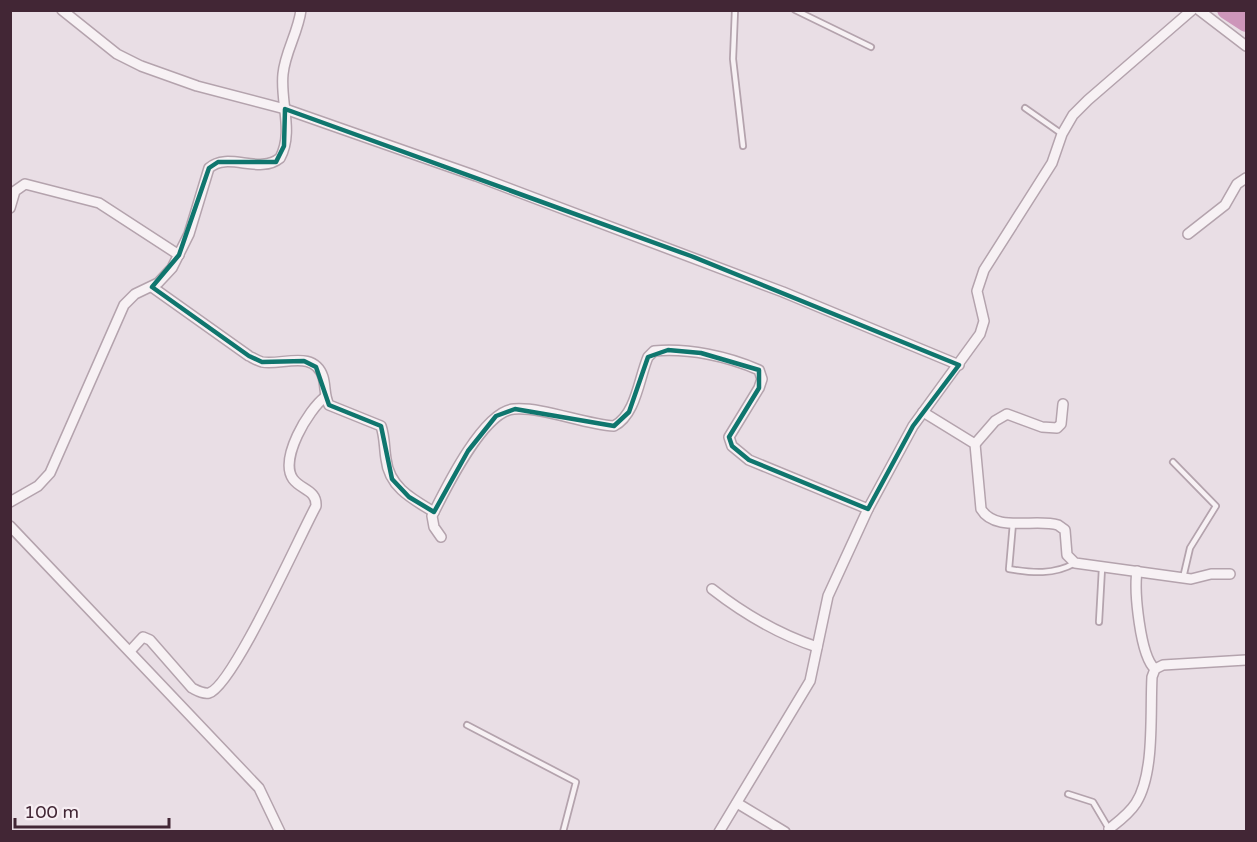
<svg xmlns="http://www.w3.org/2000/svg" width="1257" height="842" font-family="'Varela Round',sans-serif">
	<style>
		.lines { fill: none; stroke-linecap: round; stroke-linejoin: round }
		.river { stroke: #cd96ba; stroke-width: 18 }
		.service-casing { stroke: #b4a3ad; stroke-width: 8 }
		.minor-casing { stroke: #b4a3ad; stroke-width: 12 }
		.service { stroke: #f7f1f4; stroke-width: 4.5 }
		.minor { stroke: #f7f1f4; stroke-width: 9 }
		.marked { fill: none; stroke: #0f766e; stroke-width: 4.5; stroke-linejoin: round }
	</style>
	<rect width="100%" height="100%" fill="#e9dee5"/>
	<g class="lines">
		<!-- river -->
		<path class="river" d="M1226,10L1246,23"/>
		<defs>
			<g id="service">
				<path d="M735,10L733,59L743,146"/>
				<path d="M795,10L871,47"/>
				<path d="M1025,108L1062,134"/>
				<path d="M1173,462L1216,506L1190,548L1183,578"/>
				<path d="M1013,523L1009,569C1032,573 1054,575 1075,563"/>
				<path d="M1099,622L1102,568"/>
				<path d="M467,725L576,782L563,832"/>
				<path d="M1068,794L1093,802L1109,829"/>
			</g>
			<g id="minor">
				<path d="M62,10L117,54L141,66L197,86L285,109L476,176L783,292L959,365"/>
				<path d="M1199,10L1246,46"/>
				<path d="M10,208L15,191L25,184L99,203L179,255"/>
				<path d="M1188,234L1225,205L1237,184L1246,178"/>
				<path d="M152,287L249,356C253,358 258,361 262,362C281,366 314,349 323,377C326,387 324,396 329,405L381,426C385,438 384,447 386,459C389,487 412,499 434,512"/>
				<path d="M923,412L975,444L981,509C995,533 1036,518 1058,525L1065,530L1067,555L1075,563L1191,579L1211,574H1230"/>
				<path d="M975,444L995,421L1007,414L1042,427L1057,428L1061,424L1063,404"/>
				<path d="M10,502L38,486L50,473L124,305L135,294L158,283L172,268L189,234L209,168C228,151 259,175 280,158C294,132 280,102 283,74C285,52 298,33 301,10"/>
				<path d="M10,526L259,788L280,832"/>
				<path d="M441,537L434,527L432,516C445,490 483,411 514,409C544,407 583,424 614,426C636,415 639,378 648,357L654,351C689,348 727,356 759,370L762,379L759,388L729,437L732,446L749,460L868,509"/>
				<path d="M1137,571C1134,591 1140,656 1155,669"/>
				<path d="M712,589C744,614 778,634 817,647"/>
				<path d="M131,650L143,637L150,640L192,688C198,691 203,694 209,693C233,686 300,535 316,506C317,490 301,490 293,479C279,459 308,410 325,397"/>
				<path d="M737,803L785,832"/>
				<path d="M719,832L810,681L828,596L868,509L913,426L980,334L984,321L977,291L984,270L1052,163L1062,134L1073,115L1088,100L1192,10"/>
				<path d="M1111,832L1109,829C1119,821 1129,814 1136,803C1155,773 1150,713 1152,677L1155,669L1163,665L1246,660"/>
			</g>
		</defs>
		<!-- service casing -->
		<use href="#service" class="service-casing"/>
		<!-- minor casing -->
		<use href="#minor" class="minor-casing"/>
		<!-- service -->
		<use href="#service" class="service"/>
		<!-- minor -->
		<use href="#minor" class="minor"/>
	</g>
	<!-- marked area -->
	<path class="marked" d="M285,109L691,256L959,365L913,426L868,509L749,460L732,446L729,437L759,388V370L701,353L668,350L648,357L629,412L614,426L515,409L496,416L468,451L434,512L409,497L392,479L381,426L329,405L316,367L304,361L262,362L249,356L152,287L179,255L209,168L218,162H276L284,146Z"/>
	<!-- border -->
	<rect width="1257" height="842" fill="none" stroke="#422635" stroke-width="24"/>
	<!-- scale -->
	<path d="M15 818v9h154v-9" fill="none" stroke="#422635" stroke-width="3"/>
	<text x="24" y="818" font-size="18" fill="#422635" stroke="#f7eef3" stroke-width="4.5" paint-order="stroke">100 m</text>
</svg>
